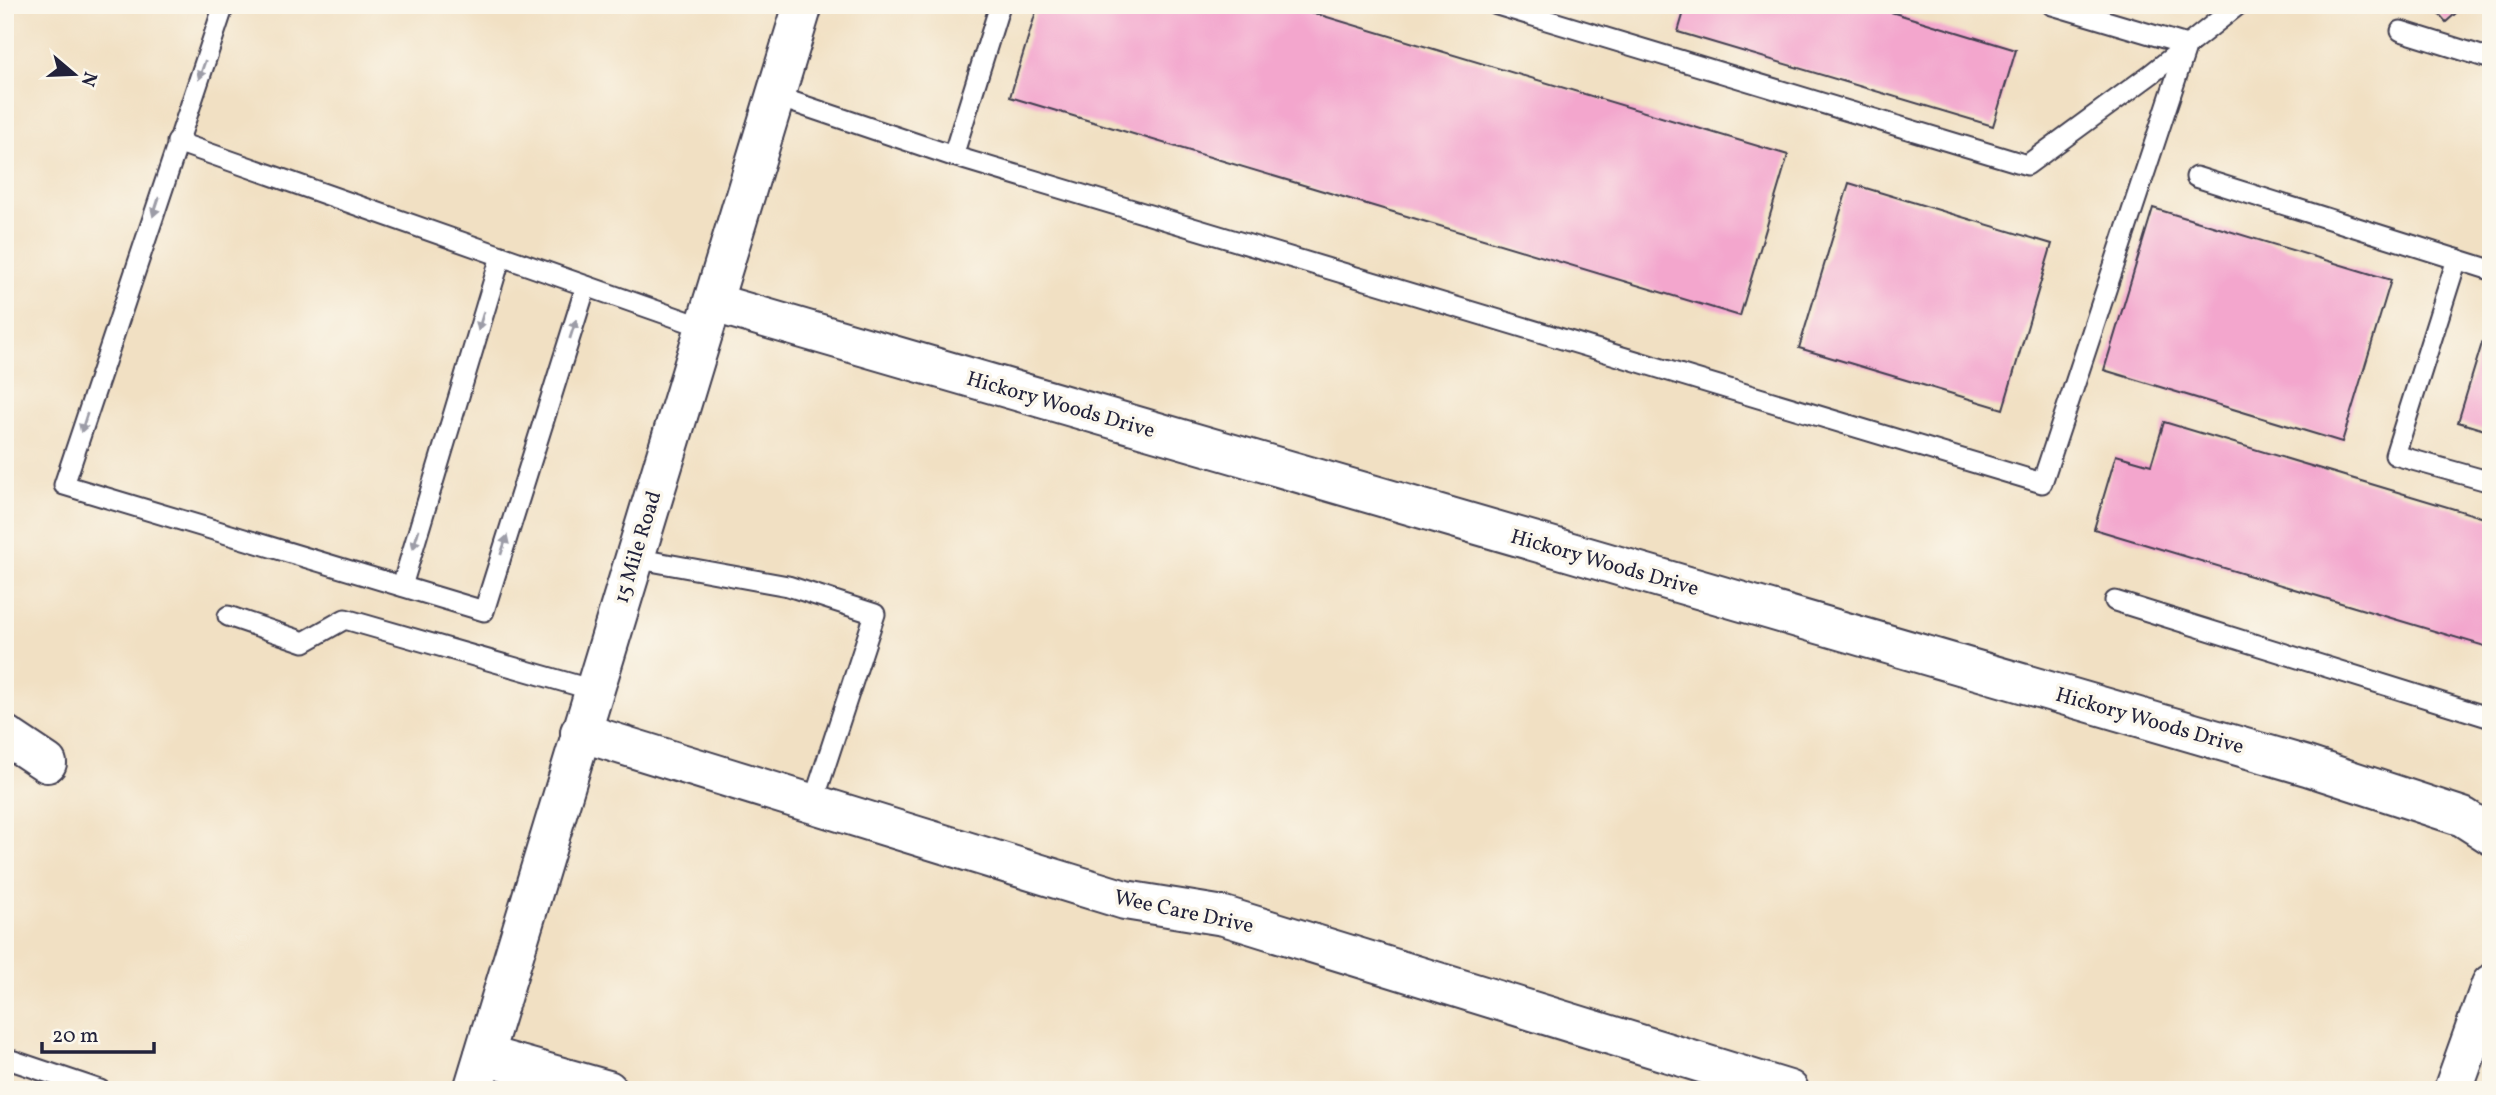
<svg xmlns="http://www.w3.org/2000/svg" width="2496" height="1095" font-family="Vollkorn,serif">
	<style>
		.building { fill: #f3a6cd }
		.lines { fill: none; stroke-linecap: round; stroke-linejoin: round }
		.lane-casing { stroke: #413e4f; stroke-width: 23 }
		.street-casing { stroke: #413e4f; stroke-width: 42 }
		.secondary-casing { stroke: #413e4f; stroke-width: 42 }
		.lane { stroke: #fff; stroke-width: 19 }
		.street { stroke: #fff; stroke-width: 38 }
		.secondary { stroke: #fff; stroke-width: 38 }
		.oneway { fill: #9c9ca7 }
		.labels { text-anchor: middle; stroke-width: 7; stroke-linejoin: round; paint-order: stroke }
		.street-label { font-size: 21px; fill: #22223b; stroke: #fbf7ec }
	</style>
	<rect width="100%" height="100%" fill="#fbf7ec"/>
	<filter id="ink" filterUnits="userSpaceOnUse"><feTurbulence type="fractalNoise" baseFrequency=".0143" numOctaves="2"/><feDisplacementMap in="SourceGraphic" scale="14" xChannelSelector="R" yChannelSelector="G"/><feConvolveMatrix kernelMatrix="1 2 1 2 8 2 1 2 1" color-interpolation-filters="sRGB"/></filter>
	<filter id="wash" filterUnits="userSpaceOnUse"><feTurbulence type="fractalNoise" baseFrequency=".00686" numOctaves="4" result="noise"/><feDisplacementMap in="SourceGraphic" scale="28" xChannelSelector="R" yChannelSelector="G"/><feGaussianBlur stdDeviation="1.57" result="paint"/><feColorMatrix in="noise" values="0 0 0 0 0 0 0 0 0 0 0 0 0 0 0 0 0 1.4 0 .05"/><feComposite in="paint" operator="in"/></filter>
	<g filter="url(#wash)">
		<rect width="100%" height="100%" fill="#f1e0c3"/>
		<g id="blocks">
			<!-- building -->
			<g class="building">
				<path d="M1038,5H1287L1788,155L1740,316L1010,97Z"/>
				<path d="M1686,5H1868L2016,50L1993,126L1678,32Z"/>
				<path d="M2431,5H2465L2446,22Z"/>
				<path d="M1849,183L2052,244L2003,409L1799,348Z"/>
				<path d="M2153,208L2391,280L2342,442L2104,370Z"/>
				<path d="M2483,340L2491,342V432L2458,422Z"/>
				<path d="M2164,422L2491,520V648L2094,529L2116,455L2151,465Z"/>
			</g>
		</g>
	</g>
	<g filter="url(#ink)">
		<use href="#blocks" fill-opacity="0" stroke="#413e4f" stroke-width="2"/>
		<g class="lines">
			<defs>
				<g id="lane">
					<path d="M224,5L64,485L484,611L586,286"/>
					<path d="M1497,5L2027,165L2151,74L2238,5"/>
					<path d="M2401,31L2491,59"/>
					<path d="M775,96L953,156L1000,5"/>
					<path d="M177,142L706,328"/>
					<path d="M953,156L2042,483L2187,45L2052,5"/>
					<path d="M2196,177L2491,270"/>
					<path d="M2457,259L2395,455L2491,482"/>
					<path d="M634,558L788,586L875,614L813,803"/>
					<path d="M402,586L501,256"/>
					<path d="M2115,601L2491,718"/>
					<path d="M228,616L304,642L345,619L593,690"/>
					<path d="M5,1058L100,1090"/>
				</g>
				<g id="street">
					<path d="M714,303L2307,766L2463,817L2491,835"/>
					<path d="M580,732L1125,900L1224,916L1789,1090"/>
					<path d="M5,735L47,763"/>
					<path d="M484,1055L608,1090"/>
					<path d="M2453,1090L2491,984"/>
				</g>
				<path id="secondary" d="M473,1090L803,5"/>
			</defs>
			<!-- lane casing -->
			<use href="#lane" class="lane-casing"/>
			<!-- street casing -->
			<use href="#street" class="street-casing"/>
			<!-- secondary casing -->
			<use href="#secondary" class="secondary-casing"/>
			<!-- lane -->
			<use href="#lane" class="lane"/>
			<!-- street -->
			<use href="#street" class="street"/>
			<!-- secondary -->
			<use href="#secondary" class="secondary"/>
		</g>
		<!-- one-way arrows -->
		<defs><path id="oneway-solid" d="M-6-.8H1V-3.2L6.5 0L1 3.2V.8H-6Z" transform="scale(1.75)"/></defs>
		<g class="oneway">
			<use href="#oneway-solid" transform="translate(202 70) rotate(109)"/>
			<use href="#oneway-solid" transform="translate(156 207) rotate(108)"/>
			<use href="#oneway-solid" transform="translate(481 321) rotate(107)"/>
			<use href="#oneway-solid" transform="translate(573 329) rotate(-72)"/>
			<use href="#oneway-solid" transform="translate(84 423) rotate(108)"/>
			<use href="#oneway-solid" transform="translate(416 539) rotate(107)"/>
			<use href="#oneway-solid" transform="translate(504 545) rotate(-72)"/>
		</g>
	</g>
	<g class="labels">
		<!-- street labels -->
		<g class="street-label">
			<text transform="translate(1061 404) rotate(16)" y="7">Hickory Woods Drive</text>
			<text transform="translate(637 547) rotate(-73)" y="7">15 Mile Road</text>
			<text transform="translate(1605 562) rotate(16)" y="7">Hickory Woods Drive</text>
			<text transform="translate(2150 720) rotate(16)" y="7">Hickory Woods Drive</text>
			<text transform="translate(1184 911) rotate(12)" y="7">Wee Care Drive</text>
		</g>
	</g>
	<!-- margin -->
	<rect width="2496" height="1095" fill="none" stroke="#fbf7ec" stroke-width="28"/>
	<!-- north arrow -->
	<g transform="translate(74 74) rotate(109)" stroke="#fbf7ec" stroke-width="5" paint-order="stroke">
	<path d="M0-5L12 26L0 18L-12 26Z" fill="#22223b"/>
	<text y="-10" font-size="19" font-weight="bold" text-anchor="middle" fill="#22223b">N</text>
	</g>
	<!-- scale -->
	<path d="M42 1042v10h112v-10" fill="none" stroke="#22223b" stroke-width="3.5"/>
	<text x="52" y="1042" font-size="21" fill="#22223b" stroke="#fbf7ec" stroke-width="5" paint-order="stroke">20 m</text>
</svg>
